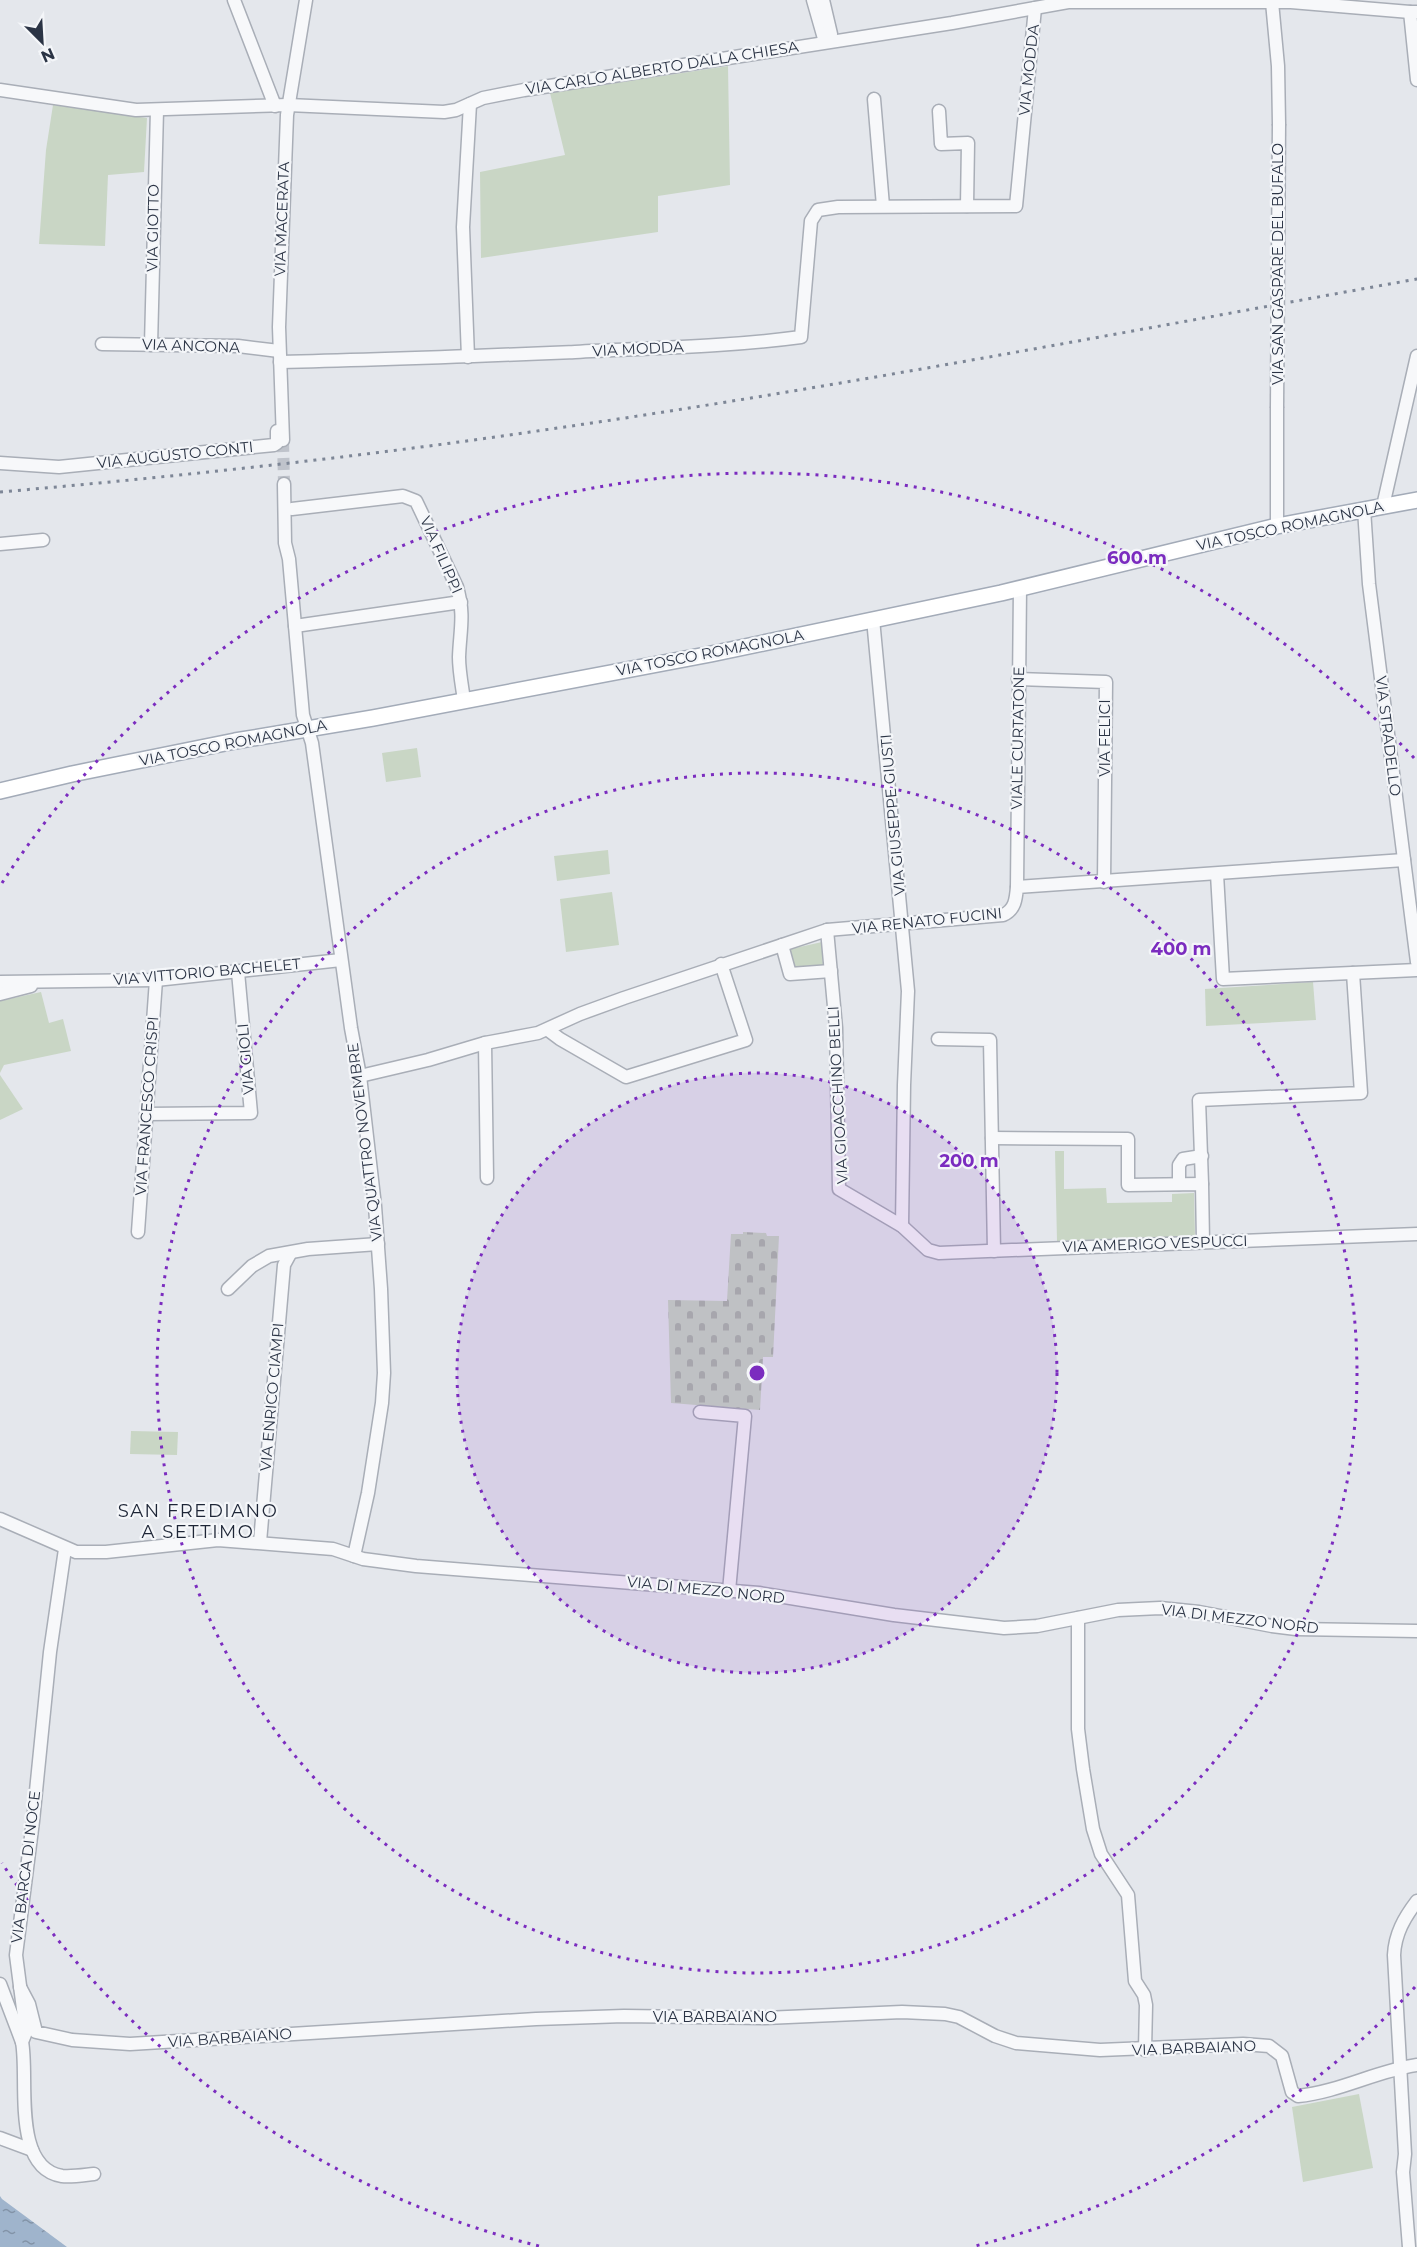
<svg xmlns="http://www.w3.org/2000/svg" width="1417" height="2247" font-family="Montserrat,sans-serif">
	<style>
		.green { fill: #c9d6c5 }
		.cemetery { fill: url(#cemetery-stones) }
		.water { fill: url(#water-ripples) }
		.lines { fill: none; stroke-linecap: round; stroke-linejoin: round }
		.minor-tunnel { stroke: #bfc3cb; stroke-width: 12; stroke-dasharray: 12 6; stroke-linecap: butt }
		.minor-casing { stroke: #a9aeb7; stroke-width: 15 }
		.major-casing { stroke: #a3abb8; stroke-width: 18 }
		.minor { stroke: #f7f8fa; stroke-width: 12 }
		.major { stroke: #fff; stroke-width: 15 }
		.rail { stroke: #7d8696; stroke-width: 3; stroke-dasharray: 3 6; stroke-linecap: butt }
		.minor-bridge-casing { stroke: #a9aeb7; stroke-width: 15; stroke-linecap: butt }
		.minor-bridge { stroke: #f7f8fa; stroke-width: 12 }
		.ring { fill: none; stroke: #7b2cbf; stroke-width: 3; stroke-dasharray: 3 6 }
		.labels { text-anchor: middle; stroke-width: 4.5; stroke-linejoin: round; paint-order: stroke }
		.street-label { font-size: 15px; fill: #2b3445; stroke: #f4f6f9 }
		.quarter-label { font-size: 18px; letter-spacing: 1.5px; fill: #1d2536; stroke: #f4f6f9 }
		.centre { fill: #7b2cbf; stroke: #f4f6f9; stroke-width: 3 }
		.ring-label { font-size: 18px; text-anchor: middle; font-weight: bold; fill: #7b2cbf; stroke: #f4f6f9; stroke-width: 4.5; stroke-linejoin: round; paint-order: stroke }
	</style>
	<defs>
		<pattern id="cemetery-stones" width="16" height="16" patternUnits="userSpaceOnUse" patternTransform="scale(1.5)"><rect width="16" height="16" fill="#c9d6c5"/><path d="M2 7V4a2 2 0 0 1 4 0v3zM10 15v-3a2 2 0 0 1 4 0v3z" fill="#adb8ab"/></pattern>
		<pattern id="water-ripples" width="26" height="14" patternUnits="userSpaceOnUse" patternTransform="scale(1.5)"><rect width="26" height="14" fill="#9fb4cc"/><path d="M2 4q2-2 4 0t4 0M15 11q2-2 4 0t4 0" fill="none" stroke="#8293a7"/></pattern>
	</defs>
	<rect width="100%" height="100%" fill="#e4e7ec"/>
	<!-- green -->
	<g class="green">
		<path d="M728,66L730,185L658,196V232L481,258L480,172L565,155L550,93Z"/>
		<path d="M53,105L147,118L144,172L108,175L105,246L39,244L46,150Z"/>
		<path d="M417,748L421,777L386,782L382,753Z"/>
		<path d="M608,850L610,874L557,881L554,856Z"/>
		<path d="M612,892L619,945L566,952L560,899Z"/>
		<path d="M822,942L823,968L792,970L786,950Z"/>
		<path d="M1313,982L1316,1020L1206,1026L1205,989Z"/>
		<path d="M41,992L49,1023L63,1019L71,1051L4,1065L0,1073V1001Z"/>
		<path d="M0,1075L23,1109L0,1120Z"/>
		<path d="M1055,1151H1064V1189L1106,1188L1107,1203L1172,1202V1194L1194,1193L1195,1236L1057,1241Z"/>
		<path d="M131,1431L178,1432L177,1455L130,1454Z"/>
		<path d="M1359,2094L1373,2168L1303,2182L1292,2107Z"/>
	</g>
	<!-- cemetery -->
	<path class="cemetery" d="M743,1232L766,1233L767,1236H779L773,1357H763L760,1410L671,1403L668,1300L727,1301L731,1234H743Z"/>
	<!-- water -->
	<path class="water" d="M0,2196L2,2199L67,2247H0Z"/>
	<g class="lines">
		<!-- minor-tunnel -->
		<path class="minor-tunnel" d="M283,440L284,484"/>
		<defs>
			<g id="minor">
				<path d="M234,0L275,106"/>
				<path d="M813,0L825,42"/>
				<path d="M823,0L831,34"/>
				<path d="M1272,2L1278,66L1279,124"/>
				<path d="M1416,12H1410L1417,80"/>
				<path d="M0,90L136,110L288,105L444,112L456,110L483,98L524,90L952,23L1068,2H1291L1410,12"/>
				<path d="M874,99L883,206"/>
				<path d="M939,111L941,144L968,143L967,206"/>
				<path d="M102,344L238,346L279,351"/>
				<path d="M151,345L157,110"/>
				<path d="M468,357L463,227L470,104"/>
				<path d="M280,362C378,360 476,356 575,352C650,348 726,347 801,337L811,221L818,210L838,207L1016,206L1035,8"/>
				<path d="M1277,408V526"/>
				<path d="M283,440L279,327L287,115L306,0"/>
				<path d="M0,463L59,467L274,445L277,443V431"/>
				<path d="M284,484L285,543L289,559L303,715L312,743L351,1028L360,1076L375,1206L381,1289L384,1373L382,1403L368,1493L354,1556"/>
				<path d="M1383,506L1417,356"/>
				<path d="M292,509L403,496L416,501L457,587C465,615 460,630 459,657C459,671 462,686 464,700"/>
				<path d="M1364,509L1369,584L1417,962"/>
				<path d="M0,544L43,540"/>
				<path d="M873,619L908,991L904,1085L902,1226"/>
				<path d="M295,626L461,602"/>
				<path d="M1018,679L1106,682L1104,882"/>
				<path d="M1217,874L1223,979L1417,970"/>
				<path d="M1017,887L1020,588"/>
				<path d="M827,930L836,1028L839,1189L902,1226L928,1250L939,1253L1417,1234"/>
				<path d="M782,945L790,974L831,971"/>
				<path d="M0,982L156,980L341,960"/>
				<path d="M0,994L31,986"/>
				<path d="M548,1030L560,1039L626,1077L746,1040L721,964"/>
				<path d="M938,1039L990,1040L994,1251"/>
				<path d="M485,1043L487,1178"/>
				<path d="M360,1076L428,1060L485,1043L538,1033L580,1014L624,998L827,930L1003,915C1015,910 1016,899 1017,887L1404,860"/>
				<path d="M146,1114L251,1113L238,972"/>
				<path d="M992,1138L1128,1139V1185L1202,1184L1203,1242"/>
				<path d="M1179,1184V1165L1183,1159L1202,1156"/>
				<path d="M1202,1184L1199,1100L1361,1093L1353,973"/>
				<path d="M138,1232L156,980"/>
				<path d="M228,1289L252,1266L269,1256L308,1249L378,1244"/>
				<path d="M700,1412L745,1416L729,1591"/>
				<path d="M0,1519L76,1552H106L218,1540L333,1549L363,1559L416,1566L759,1593L894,1615L1004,1628L1037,1626L1118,1610L1160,1608L1199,1612L1272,1626L1296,1629L1417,1631"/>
				<path d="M260,1542L284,1265L290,1254"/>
				<path d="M65,1549L50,1652L33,1821L16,1955L26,2032L22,2042C29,2077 11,2168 62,2176C72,2177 84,2175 94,2174"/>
				<path d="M1078,1618V1729L1083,1769L1093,1829L1101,1854L1128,1895L1135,1981L1144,1995L1146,2005L1145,2050"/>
				<path d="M0,1984L22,2042"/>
				<path d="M20,1987L29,2004L36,2032L72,2040L130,2044L536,2019L624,2016L765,2018L902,2012L945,2014L959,2017L995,2036L1016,2043L1100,2050L1243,2044L1269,2046L1282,2056L1292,2092L1298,2096C1339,2092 1376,2071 1417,2065"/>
				<path d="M0,2138L32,2150"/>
				<path d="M1409,2247L1403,2172L1405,2154L1394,1955C1395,1934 1404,1918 1417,1901"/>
			</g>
			<path id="major" d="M0,791L72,774L235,741L373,718L711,654L1001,593L1277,526L1417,500"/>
		</defs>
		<!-- minor casing -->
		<use href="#minor" class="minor-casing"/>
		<!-- major casing -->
		<use href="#major" class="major-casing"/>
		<!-- minor -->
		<use href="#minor" class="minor"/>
		<!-- major -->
		<use href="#major" class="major"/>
		<!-- rail -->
		<path class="rail" d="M0,492C184,476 368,456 551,429C841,387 1129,331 1417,279"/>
		<defs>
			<path id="minor-bridge" d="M1277,408L1279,124"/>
		</defs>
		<!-- minor-bridge casing -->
		<use href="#minor-bridge" class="minor-bridge-casing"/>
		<!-- minor-bridge -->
		<use href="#minor-bridge" class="minor-bridge"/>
	</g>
	<!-- distance rings -->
	<circle cx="757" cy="1373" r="300" fill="#7b2cbf" fill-opacity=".12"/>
	<g class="ring">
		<circle cx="757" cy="1373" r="300"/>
		<circle cx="757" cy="1373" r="600"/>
		<path d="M1415 1987A900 900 0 0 1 975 2246M539 2246A900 900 0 0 1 2 1863M2 883A900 900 0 0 1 1415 759"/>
	</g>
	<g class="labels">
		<!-- street labels -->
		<g class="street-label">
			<text transform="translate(662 68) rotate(-9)" y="5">VIA CARLO ALBERTO DALLA CHIESA</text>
			<text transform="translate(1029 70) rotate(-84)" y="5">VIA MODDA</text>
			<text transform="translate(282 219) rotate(-88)" y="5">VIA MACERATA</text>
			<text transform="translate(153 228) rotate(-89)" y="5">VIA GIOTTO</text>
			<text transform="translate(1278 264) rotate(-90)" y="5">VIA SAN GASPARE DEL BUFALO</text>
			<text transform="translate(191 346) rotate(2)" y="5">VIA ANCONA</text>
			<text transform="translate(638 349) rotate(-3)" y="5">VIA MODDA</text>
			<text transform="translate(175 455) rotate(-6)" y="5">VIA AUGUSTO CONTI</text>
			<text transform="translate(1290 526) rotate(-12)" y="5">VIA TOSCO ROMAGNOLA</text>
			<text transform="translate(441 555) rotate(66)" y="5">VIA FILIPPI</text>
			<text transform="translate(710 653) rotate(-11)" y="5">VIA TOSCO ROMAGNOLA</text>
			<text transform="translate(1388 736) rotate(83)" y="5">VIA STRADELLO</text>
			<text transform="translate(1018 738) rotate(-89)" y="5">VIALE CURTATONE</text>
			<text transform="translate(1105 738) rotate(-90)" y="5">VIA FELICI</text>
			<text transform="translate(233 743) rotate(-11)" y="5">VIA TOSCO ROMAGNOLA</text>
			<text transform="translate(893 815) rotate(-95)" y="5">VIA GIUSEPPE GIUSTI</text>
			<text transform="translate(927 921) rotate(-6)" y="5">VIA RENATO FUCINI</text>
			<text transform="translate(207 972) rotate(-5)" y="5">VIA VITTORIO BACHELET</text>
			<text transform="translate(246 1059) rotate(-95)" y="5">VIA GIOLI</text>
			<text transform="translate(838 1095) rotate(-93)" y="5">VIA GIOACCHINO BELLI</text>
			<text transform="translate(147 1106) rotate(-86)" y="5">VIA FRANCESCO CRISPI</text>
			<text transform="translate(365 1142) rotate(-97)" y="5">VIA QUATTRO NOVEMBRE</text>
			<text transform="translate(1155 1244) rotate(-2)" y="5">VIA AMERIGO VESPUCCI</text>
			<text transform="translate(272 1397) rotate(-85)" y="5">VIA ENRICO CIAMPI</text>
			<text transform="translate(706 1590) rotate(6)" y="5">VIA DI MEZZO NORD</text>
			<text transform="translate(1240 1619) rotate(7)" y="5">VIA DI MEZZO NORD</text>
			<text transform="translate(26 1867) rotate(-83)" y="5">VIA BARCA DI NOCE</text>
			<text x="715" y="2022">VIA BARBAIANO</text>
			<text transform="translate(230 2038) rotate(-4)" y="5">VIA BARBAIANO</text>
			<text transform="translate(1194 2048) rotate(-2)" y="5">VIA BARBAIANO</text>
		</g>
		<!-- quarter labels -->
		<g class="quarter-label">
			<text x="198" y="1517">SAN FREDIANO<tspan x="198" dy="21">A SETTIMO</tspan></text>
		</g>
	</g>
	<circle cx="757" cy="1373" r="9" class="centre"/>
	<g class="ring-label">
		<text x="1137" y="564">600 m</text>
		<text x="1181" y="955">400 m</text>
		<text x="969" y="1167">200 m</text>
	</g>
	<!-- north arrow -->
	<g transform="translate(42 42) rotate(156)" stroke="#f4f6f9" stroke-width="4.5" paint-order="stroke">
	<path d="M0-4.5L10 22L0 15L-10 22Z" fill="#2b3445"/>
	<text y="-9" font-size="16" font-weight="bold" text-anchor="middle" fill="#2b3445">N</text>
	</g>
</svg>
